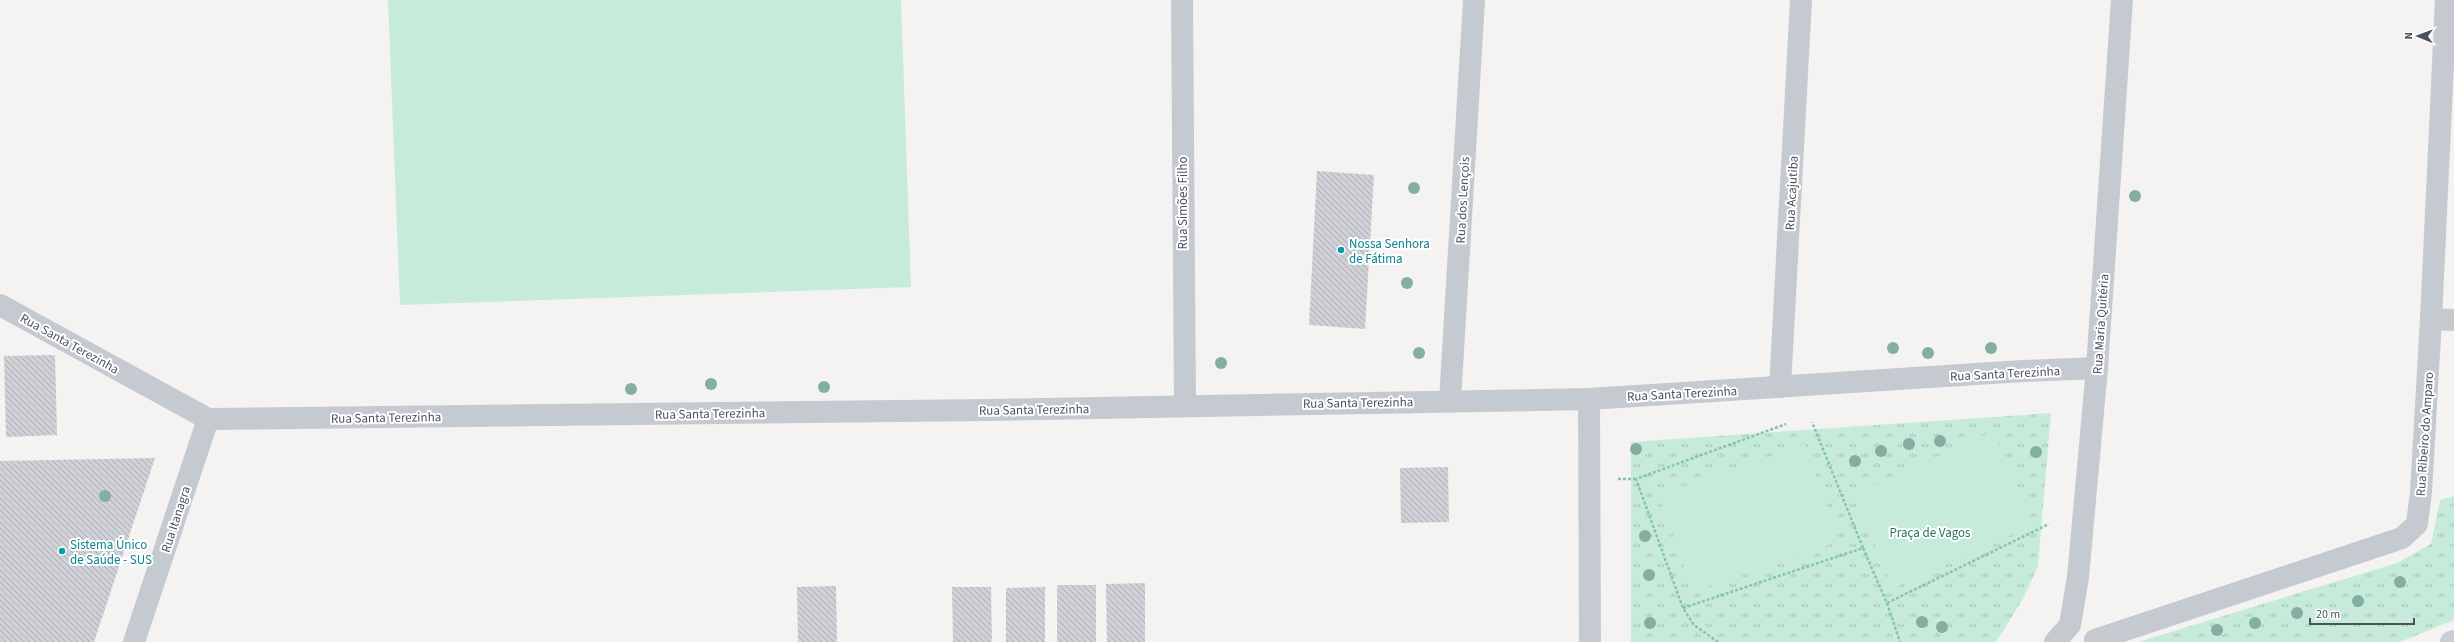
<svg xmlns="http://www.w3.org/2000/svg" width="2454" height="642" font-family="'Source Sans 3',sans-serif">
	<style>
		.grass { fill: url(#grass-tufts) }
		.garden { fill: #c7ebdb }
		.building { fill: url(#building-back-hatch) }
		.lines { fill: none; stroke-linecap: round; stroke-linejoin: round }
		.path { stroke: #83c5af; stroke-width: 2.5; stroke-dasharray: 3 2; stroke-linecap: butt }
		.street { stroke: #c5cad1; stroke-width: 22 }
		.secondary { stroke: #c8cdd8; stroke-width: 22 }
		.tree { fill: #82af9f }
		.culture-dot { fill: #0f9aa8; stroke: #fff; stroke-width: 1.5 }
		.labels { text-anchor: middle; stroke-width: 4; stroke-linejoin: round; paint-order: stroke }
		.street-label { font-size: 13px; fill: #4c525d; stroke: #fff }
		.culture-label { font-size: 13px; fill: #0d838f; stroke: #fff; text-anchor: start }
		.park-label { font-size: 13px; fill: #24775b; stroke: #fff }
	</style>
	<defs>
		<pattern id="grass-tufts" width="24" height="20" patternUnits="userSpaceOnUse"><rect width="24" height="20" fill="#c7ebdb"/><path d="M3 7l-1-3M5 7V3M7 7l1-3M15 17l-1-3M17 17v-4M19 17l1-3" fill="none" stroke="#a4c1b5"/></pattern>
		<pattern id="building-back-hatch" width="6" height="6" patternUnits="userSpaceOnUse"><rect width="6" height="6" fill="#d0d1d6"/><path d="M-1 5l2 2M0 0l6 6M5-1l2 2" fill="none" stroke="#abacb1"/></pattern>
	</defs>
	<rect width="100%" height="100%" fill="#f4f3f2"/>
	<!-- grass -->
	<g class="grass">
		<path d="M2051,413L2038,566L2023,599L1996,642H1631V442Z"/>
		<path d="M2454,496V620L2400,642H2138L2397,563L2431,544L2440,500Z"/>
	</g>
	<!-- garden -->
	<g class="garden">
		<path d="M388,0H901L911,287L400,305Z"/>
		<path d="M1993,431L2034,524L1894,588L1852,495Z"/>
		<path d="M1805,444L1839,541L1693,592L1659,495Z"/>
	</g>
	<!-- building -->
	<g class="building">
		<path d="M1317,171L1374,175L1365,329L1309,325Z"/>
		<path d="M55,355L57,435L6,437L4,356Z"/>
		<path d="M155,458L94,642H0V461Z"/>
		<path d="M1448,467L1449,522L1401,523L1400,468Z"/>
		<path d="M1145,583V642H1107L1106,584Z"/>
		<rect x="1057" y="585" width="39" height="57"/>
		<path d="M836,586L837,642H798L797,587Z"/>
		<path d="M952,587H991L992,642H953Z"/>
		<path d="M1045,587V642H1006V588Z"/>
	</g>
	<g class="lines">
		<!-- path -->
		<g class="path">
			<path d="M1618,479H1636"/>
			<path d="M1863,548L1887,603L1900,642"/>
			<path d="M1887,603L2049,524"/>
			<path d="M1683,608L1863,548L1812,422"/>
			<path d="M1718,642L1694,625L1683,608L1636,479L1786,424"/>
		</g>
		<!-- street -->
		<g class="street">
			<path d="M1182,0L1185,405"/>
			<path d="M0,305L208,419L989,410L1589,399L2023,371L2097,368"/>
			<path d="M2431,319L2454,320"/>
			<path d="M1780,387L1801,0"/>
			<path d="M1589,399L1590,642"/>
			<path d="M1450,401L1474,0"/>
			<path d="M2095,640L2402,538L2417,524L2421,492L2431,319L2446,0"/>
			<path d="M134,642L208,419"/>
			<path d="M2055,642L2070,625L2078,577L2097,368L2122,0"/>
		</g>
		<!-- secondary -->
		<path class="secondary" d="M2451,642L2454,641"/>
	</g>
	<!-- trees -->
	<g class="tree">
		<circle cx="1414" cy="188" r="6"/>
		<circle cx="2135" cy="196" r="6"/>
		<circle cx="1407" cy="283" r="6"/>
		<circle cx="1893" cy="348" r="6"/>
		<circle cx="1991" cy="348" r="6"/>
		<circle cx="1419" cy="353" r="6"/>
		<circle cx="1928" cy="353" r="6"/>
		<circle cx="1221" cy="363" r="6"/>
		<circle cx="711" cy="384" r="6"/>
		<circle cx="824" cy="387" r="6"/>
		<circle cx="631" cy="389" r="6"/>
		<circle cx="1940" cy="441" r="6"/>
		<circle cx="1909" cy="444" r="6"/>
		<circle cx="1636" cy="449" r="6"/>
		<circle cx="1881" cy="451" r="6"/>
		<circle cx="2036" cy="452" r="6"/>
		<circle cx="1855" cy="461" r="6"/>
		<circle cx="105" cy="496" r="6"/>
		<circle cx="1645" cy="536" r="6"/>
		<circle cx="1649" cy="575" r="6"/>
		<circle cx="2400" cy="582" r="6"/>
		<circle cx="2358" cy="601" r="6"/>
		<circle cx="2297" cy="613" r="6"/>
		<circle cx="1922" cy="622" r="6"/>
		<circle cx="1650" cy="623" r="6"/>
		<circle cx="2255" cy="623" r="6"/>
		<circle cx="1942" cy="627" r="6"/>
		<circle cx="2217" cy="630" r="6"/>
	</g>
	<!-- markers -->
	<g class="culture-dot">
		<circle cx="1341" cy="250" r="4"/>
		<circle cx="62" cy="551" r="4"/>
	</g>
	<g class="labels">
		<!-- street labels -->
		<g class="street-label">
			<text transform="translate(1791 193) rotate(-87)" y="5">Rua Acajutiba</text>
			<text transform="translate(1462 200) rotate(-87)" y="5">Rua dos Lençois</text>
			<text transform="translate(1182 203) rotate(-90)" y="5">Rua Simões Filho</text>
			<text transform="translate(2100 324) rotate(-86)" y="5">Rua Maria Quitéria</text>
			<text transform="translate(70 343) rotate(29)" y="5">Rua Santa Terezinha</text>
			<text transform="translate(2005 373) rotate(-3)" y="5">Rua Santa Terezinha</text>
			<text transform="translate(1682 393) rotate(-3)" y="5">Rua Santa Terezinha</text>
			<text transform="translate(1358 402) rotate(-1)" y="5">Rua Santa Terezinha</text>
			<text transform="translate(1034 409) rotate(-1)" y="5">Rua Santa Terezinha</text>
			<text transform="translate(710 413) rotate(-1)" y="5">Rua Santa Terezinha</text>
			<text transform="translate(386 417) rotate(-1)" y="5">Rua Santa Terezinha</text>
			<text transform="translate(2424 434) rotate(-86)" y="5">Rua Ribeiro do Amparo</text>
			<text transform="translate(175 519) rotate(-72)" y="5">Rua Itanagra</text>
		</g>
		<!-- culture labels -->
		<g class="culture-label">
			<text x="1349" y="248">Nossa Senhora<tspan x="1349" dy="15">de Fátima</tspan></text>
			<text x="70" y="549">Sistema Único<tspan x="70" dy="15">de Saúde - SUS</tspan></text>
		</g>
		<!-- park labels -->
		<g class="park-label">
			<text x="1930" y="537">Praça de Vagos</text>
		</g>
	</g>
	<!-- north arrow -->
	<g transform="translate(2418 36) rotate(271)" stroke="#ffffff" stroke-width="3" paint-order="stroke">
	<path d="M0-3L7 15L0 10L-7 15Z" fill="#4c525d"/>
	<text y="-6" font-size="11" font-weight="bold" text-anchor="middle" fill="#4c525d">N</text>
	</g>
	<!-- scale -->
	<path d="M2310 618v6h104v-6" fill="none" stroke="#4c525d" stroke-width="2"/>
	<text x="2316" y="618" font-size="12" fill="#4c525d" stroke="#ffffff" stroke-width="3" paint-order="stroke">20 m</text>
</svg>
